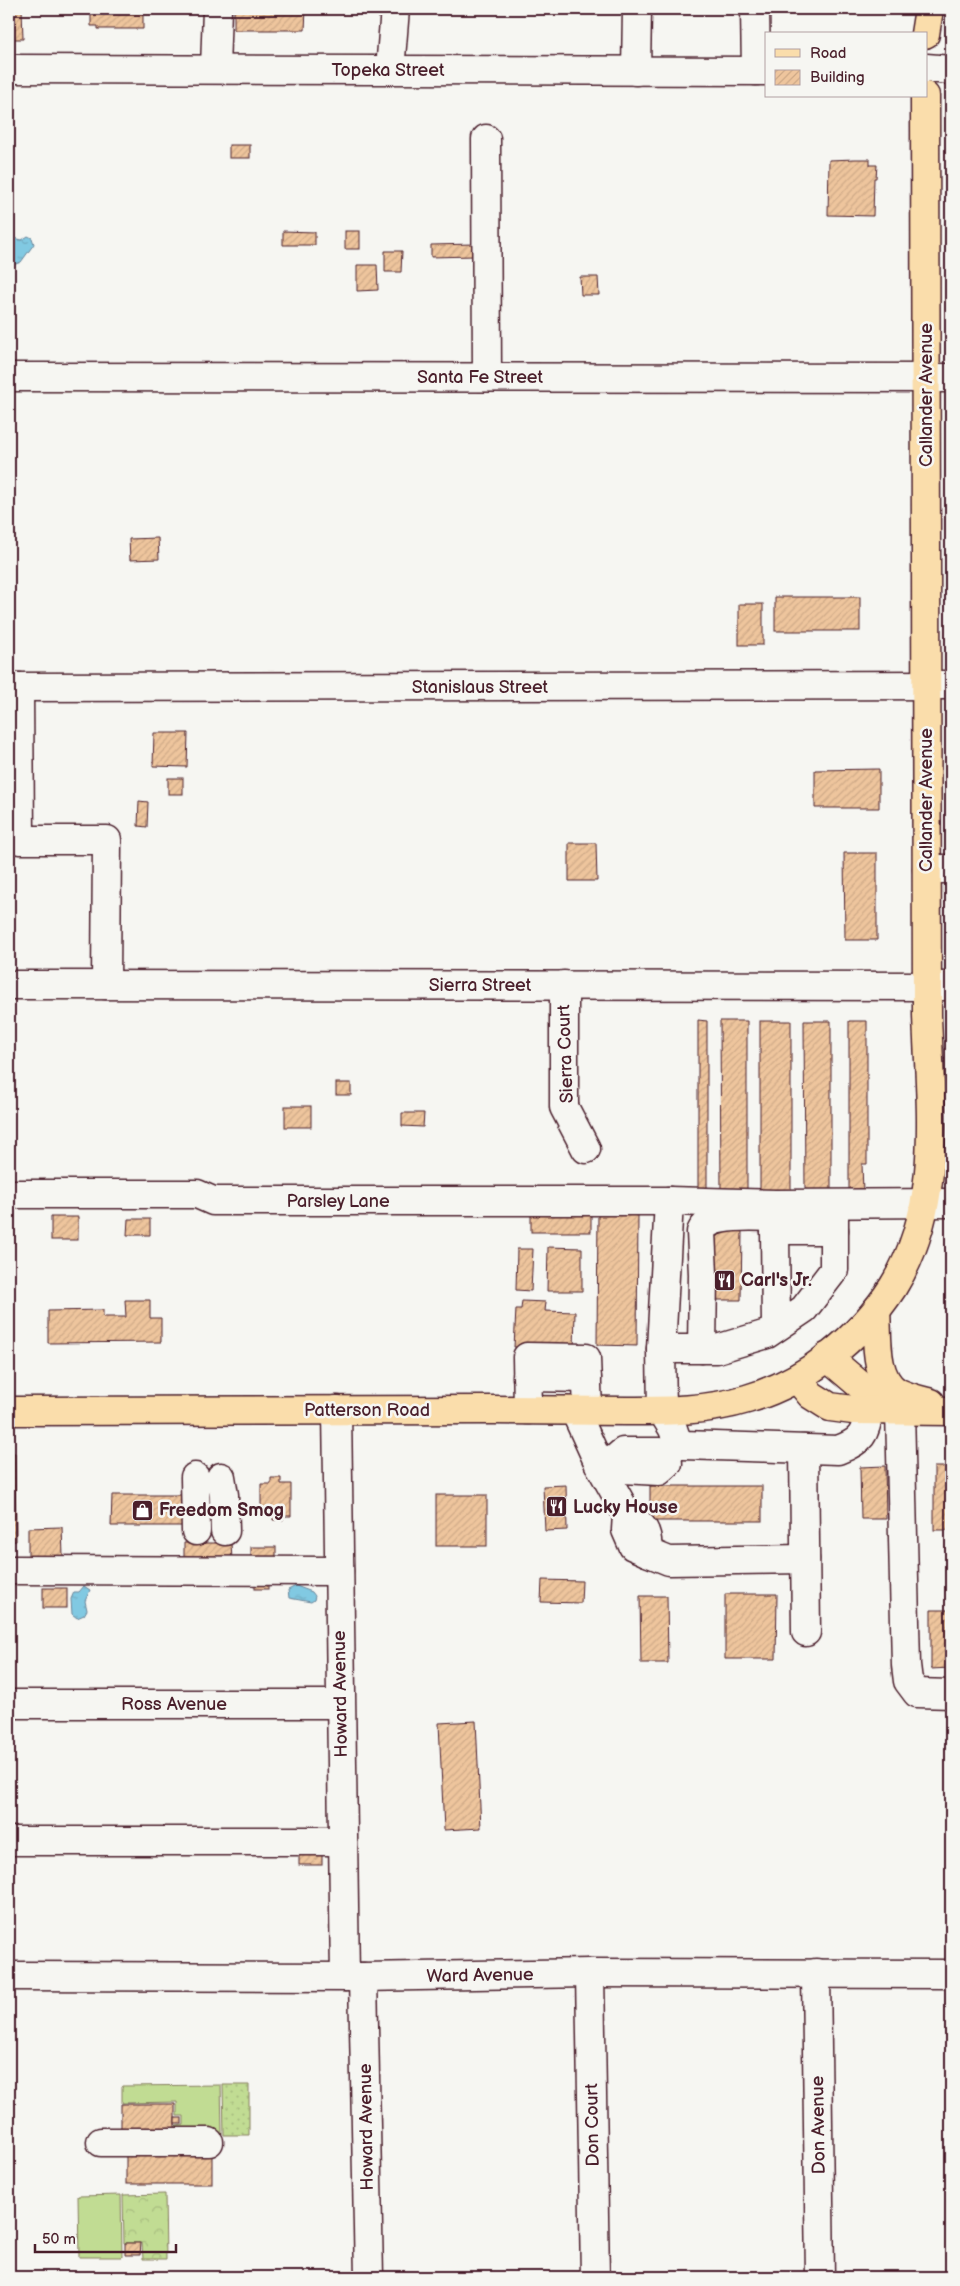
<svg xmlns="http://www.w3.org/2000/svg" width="960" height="2286" font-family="'Balsamiq Sans',sans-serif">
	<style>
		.grass { fill: #c1dc93; stroke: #867e5f }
		.park { fill: url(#park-crowns); stroke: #867e5f }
		.garden { fill: url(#garden-dots); stroke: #867e5f }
		.water { fill: url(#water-ripples); stroke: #6b8599 }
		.building { fill: url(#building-hatch); stroke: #4a1f2b }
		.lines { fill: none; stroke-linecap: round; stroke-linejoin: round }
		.minor-casing { stroke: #4a1f2b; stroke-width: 31 }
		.major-casing { stroke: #4a1f2b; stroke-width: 31 }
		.minor { stroke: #f6f6f2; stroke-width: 28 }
		.major { stroke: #faddab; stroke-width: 28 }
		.labels { text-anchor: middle; stroke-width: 5; stroke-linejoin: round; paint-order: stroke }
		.street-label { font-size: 18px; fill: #4a1f2b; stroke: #f6f6f2 }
		.poi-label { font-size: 18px; font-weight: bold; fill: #4a1f2b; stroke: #f6f6f2; text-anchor: start }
	</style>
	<defs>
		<pattern id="park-crowns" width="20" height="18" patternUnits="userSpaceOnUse" patternTransform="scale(1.25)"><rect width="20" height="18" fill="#c1dc93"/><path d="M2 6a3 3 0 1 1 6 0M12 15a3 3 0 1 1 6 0" fill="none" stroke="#a7bc7f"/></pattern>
		<pattern id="garden-dots" width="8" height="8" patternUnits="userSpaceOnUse" patternTransform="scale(1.25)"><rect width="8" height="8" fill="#c1dc93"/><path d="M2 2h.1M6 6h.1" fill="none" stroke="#a7bc7f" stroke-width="1.8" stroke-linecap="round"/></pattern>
		<pattern id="water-ripples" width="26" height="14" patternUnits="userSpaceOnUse" patternTransform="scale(1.25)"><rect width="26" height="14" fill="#81c9e2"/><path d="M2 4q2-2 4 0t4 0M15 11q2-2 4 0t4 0" fill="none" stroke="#71acc2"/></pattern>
		<pattern id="building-hatch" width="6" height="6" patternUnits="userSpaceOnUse" patternTransform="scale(1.25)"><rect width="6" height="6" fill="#eec59d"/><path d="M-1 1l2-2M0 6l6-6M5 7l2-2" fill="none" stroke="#cea987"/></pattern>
	</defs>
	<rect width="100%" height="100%" fill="#f6f6f2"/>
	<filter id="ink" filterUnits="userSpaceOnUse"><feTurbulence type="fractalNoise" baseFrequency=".02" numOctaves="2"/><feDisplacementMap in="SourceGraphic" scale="10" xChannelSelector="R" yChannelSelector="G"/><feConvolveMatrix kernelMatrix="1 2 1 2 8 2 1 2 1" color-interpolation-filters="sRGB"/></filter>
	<g filter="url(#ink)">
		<!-- grass -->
		<g class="grass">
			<path d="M221,2085L222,2134H176V2126L184,2125V2116H177V2102L122,2103V2086Z"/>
			<path d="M121,2195L122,2257H79L78,2196Z"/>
		</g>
		<!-- park -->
		<path class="park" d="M165,2194L166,2259H143L142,2243H124L123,2195Z"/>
		<!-- garden -->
		<path class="garden" d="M223,2085H249V2135H224Z"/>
		<!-- water -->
		<g class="water">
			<path d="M28,236L32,238L34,244L21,262L13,265L9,259L11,241L14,238L22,240Z"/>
			<path d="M84,1586L90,1590L85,1601L87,1610L84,1615L77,1618L72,1614L71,1599L74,1592H79Z"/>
			<path d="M296,1586L312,1592L315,1596L314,1600L311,1602L289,1598L288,1590Z"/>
		</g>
		<!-- building -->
		<g class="building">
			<path d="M9,9H22L23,39H9Z"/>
			<path d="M91,9L143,11V29H98V26H91Z"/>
			<path d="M234,9H306L305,30H234Z"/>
			<rect x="229" y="145" width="21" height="13"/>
			<path d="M855,159H870V165H877L876,178H874L873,216L828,215L829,160Z"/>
			<path d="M283,231L315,232V245H283Z"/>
			<rect x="345" y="231" width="15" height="18"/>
			<path d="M474,244V256L431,257V245Z"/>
			<path d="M385,251H402L401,272H385Z"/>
			<path d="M357,265H377L378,290L357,291Z"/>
			<path d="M580,277H598L599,295H581Z"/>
			<path d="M158,538L159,559L130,560L129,539Z"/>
			<rect x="775" y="597" width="85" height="34"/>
			<rect x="739" y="604" width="24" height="41"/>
			<path d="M154,733H188L187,767L153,766Z"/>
			<path d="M879,769V808H815V770Z"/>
			<rect x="168" y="778" width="15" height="16"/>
			<path d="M139,801L148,802L147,827L138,826Z"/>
			<path d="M569,843H596L597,881H569Z"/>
			<path d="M844,853H877V940H845Z"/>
			<path d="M698,1020L707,1021V1192H698Z"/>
			<path d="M720,1021H747V1192L721,1193Z"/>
			<rect x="760" y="1021" width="31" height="171"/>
			<path d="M804,1021H831V1192H805Z"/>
			<path d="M849,1021H867V1164H862L863,1192H849Z"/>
			<rect x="336" y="1083" width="15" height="12"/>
			<rect x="285" y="1106" width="26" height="21"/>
			<path d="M402,1113H424L423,1127L402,1126Z"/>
			<path d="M598,1212L638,1213L637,1346L597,1345Z"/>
			<rect x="531" y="1214" width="60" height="18"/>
			<rect x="51" y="1217" width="27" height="23"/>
			<path d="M128,1219H150V1235H127Z"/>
			<path d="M742,1231L741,1300H710L711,1232Z"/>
			<path d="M548,1247L582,1248V1291H547Z"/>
			<path d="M517,1249H533L531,1291L516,1290Z"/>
			<path d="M125,1300H150V1318H161V1342L48,1343V1311L103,1310V1317H126Z"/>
			<path d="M522,1301L546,1302L545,1311L575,1312L574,1349L514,1347L516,1309H521Z"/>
			<path d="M9,1453H15L16,1541L9,1542Z"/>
			<path d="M885,1466L886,1519H861L860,1467Z"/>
			<rect x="934" y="1467" width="17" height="63"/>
			<path d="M271,1478H281V1484H291V1516H283V1520H273V1509H261V1484H271Z"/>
			<path d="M566,1485L567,1530L545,1531L543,1486Z"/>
			<rect x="650" y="1486" width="112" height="35"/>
			<path d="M112,1495H232V1515L190,1516V1526H111Z"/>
			<rect x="436" y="1495" width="51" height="51"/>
			<path d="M62,1527L63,1556H28V1528Z"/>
			<path d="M184,1543H231L232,1560L184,1561Z"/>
			<rect x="251" y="1547" width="25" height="15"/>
			<path d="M542,1580L582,1581L581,1603L541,1602Z"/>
			<rect x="255" y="1582" width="13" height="7"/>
			<rect x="43" y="1588" width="24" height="20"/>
			<path d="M725,1594H777L776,1659H725Z"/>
			<path d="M640,1596H667L668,1663H641Z"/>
			<path d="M931,1610H951V1668L931,1669Z"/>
			<path d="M476,1721L481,1828L444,1830L439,1723Z"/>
			<rect x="299" y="1852" width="23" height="13"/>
			<path d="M121,2104H175V2129L138,2132V2128L121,2129Z"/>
			<rect x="175" y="2118" width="7" height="6"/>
			<rect x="126" y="2150" width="86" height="34"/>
			<path d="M125,2243H141L140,2255H125Z"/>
		</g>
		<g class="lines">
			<defs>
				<g id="minor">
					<path d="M755,9L756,71"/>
					<path d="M926,68L951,70"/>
					<path d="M9,69L766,71"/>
					<path d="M215,69L217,9"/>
					<path d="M390,70L395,9"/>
					<path d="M636,71L637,9"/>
					<path d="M486,139L487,377"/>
					<path d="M9,377L951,378"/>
					<path d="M9,687L951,685"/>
					<path d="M19,687L20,840H107L106,985"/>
					<path d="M927,869H951"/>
					<path d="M9,985L951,986"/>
					<path d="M564,985V1107L586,1149"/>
					<path d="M9,1194H197L213,1201H669"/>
					<path d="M775,1230L776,1327"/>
					<path d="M661,1349H717L767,1334L804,1309L834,1270V1211"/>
					<path d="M702,1349L703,1274L701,1232C709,1212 757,1217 775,1217V1230H834"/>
					<path d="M527,1377L587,1378"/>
					<path d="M337,1410L345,1977"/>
					<path d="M528,1410L527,1357L586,1358L588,1411"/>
					<path d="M869,1410C865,1435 862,1441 838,1450L683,1445L676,1438L673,1429L662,1411L661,1349L669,1201L775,1204L951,1203"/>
					<path d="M900,1410L906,1665L908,1681L917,1693L951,1694"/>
					<path d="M575,1411L599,1464L627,1514L626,1530L633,1546L647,1552C649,1532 643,1525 627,1514"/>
					<path d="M804,1449L806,1632"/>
					<path d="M599,1464L615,1459L623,1452H659L668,1463L659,1471L622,1469L615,1459"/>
					<path d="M195,1477L196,1531"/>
					<path d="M221,1477L224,1495L225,1531"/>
					<path d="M647,1552L669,1561L805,1559"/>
					<path d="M9,1570L339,1571"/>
					<path d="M9,1704H340"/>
					<path d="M9,1841H342"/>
					<path d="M590,1973L595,2277"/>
					<path d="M816,1973L820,2277"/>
					<path d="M9,1976L363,1977L590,1973L951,1974"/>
					<path d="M363,1977L369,2277"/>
					<path d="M101,2142H209"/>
				</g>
				<g id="major">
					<path d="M925,34L929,9"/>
					<path d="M876,1311C878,1335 873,1377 897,1392C907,1397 920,1400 931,1403"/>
					<path d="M827,1357L867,1391L899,1410"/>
					<path d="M797,1378L811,1395L830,1407L853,1410L951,1411"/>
					<path d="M9,1411C170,1411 332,1410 494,1410C538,1410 582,1411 627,1411C667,1411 708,1411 747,1399C806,1382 860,1338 893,1287C944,1205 930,1107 927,1015L925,96"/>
				</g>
			</defs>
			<!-- minor casing -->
			<use href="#minor" class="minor-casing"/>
			<!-- major casing -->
			<use href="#major" class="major-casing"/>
			<!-- minor -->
			<use href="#minor" class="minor"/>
			<!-- major -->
			<use href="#major" class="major"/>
		</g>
	</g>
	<!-- icons -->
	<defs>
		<symbol id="restaurant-square" viewBox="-11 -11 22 22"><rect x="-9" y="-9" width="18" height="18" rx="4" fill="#4a1f2b" stroke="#f6f6f2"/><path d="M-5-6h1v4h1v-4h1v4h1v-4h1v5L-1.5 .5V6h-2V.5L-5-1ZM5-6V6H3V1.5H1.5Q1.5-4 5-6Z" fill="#fff"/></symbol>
		<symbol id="shop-square" viewBox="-11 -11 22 22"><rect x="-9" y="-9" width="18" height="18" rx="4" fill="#4a1f2b" stroke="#f6f6f2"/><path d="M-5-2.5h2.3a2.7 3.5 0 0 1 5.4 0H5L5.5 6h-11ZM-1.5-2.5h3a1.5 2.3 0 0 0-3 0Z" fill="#fff"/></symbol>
	</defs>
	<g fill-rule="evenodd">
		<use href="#restaurant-square" x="712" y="1268" width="25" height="25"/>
		<use href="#restaurant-square" x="544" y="1494" width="25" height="25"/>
		<use href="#shop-square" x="130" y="1498" width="25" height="25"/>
	</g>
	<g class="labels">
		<!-- street labels -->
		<g class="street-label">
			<text x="388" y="76">Topeka Street</text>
			<text x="480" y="383">Santa Fe Street</text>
			<text transform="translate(926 395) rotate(-90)" y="6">Callander Avenue</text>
			<text x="480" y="693">Stanislaus Street</text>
			<text transform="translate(926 800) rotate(-90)" y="6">Callander Avenue</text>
			<text x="480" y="991">Sierra Street</text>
			<text transform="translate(565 1054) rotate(-92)" y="6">Sierra Court</text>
			<text x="338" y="1207">Parsley Lane</text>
			<text x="367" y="1416">Patterson Road</text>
			<text transform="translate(340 1694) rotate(-91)" y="6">Howard Avenue</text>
			<text x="174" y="1710">Ross Avenue</text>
			<text transform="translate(480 1975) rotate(-1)" y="6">Ward Avenue</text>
			<text transform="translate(592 2125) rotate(-91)" y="6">Don Court</text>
			<text transform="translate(818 2125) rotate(-91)" y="6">Don Avenue</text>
			<text transform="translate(366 2127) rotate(-91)" y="6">Howard Avenue</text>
		</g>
		<!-- poi labels -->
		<g class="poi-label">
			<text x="741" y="1286">Carl's Jr.</text>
			<text x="573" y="1513">Lucky House</text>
			<text x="159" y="1516">Freedom Smog</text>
		</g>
	</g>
	<!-- margin -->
	<rect width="960" height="2286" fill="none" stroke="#f6f6f2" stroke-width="30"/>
	<rect x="15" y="15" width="930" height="2256" fill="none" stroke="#4a1f2b" stroke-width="2" filter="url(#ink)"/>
	<!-- legend -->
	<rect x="765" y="32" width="162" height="65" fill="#f6f6f2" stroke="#b1a0a2"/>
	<rect x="775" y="49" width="25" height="8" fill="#faddab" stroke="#b1a0a2"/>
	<text x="810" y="58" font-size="15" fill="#4a1f2b">Road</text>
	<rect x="775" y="70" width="25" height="15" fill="url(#building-hatch)" stroke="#b1a0a2"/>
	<text x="810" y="82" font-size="15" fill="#4a1f2b">Building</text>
	<!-- scale -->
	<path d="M35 2244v8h141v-8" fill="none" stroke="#4a1f2b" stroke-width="2.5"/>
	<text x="42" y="2244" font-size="15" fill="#4a1f2b" stroke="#f6f6f2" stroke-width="4" paint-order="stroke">50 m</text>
</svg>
